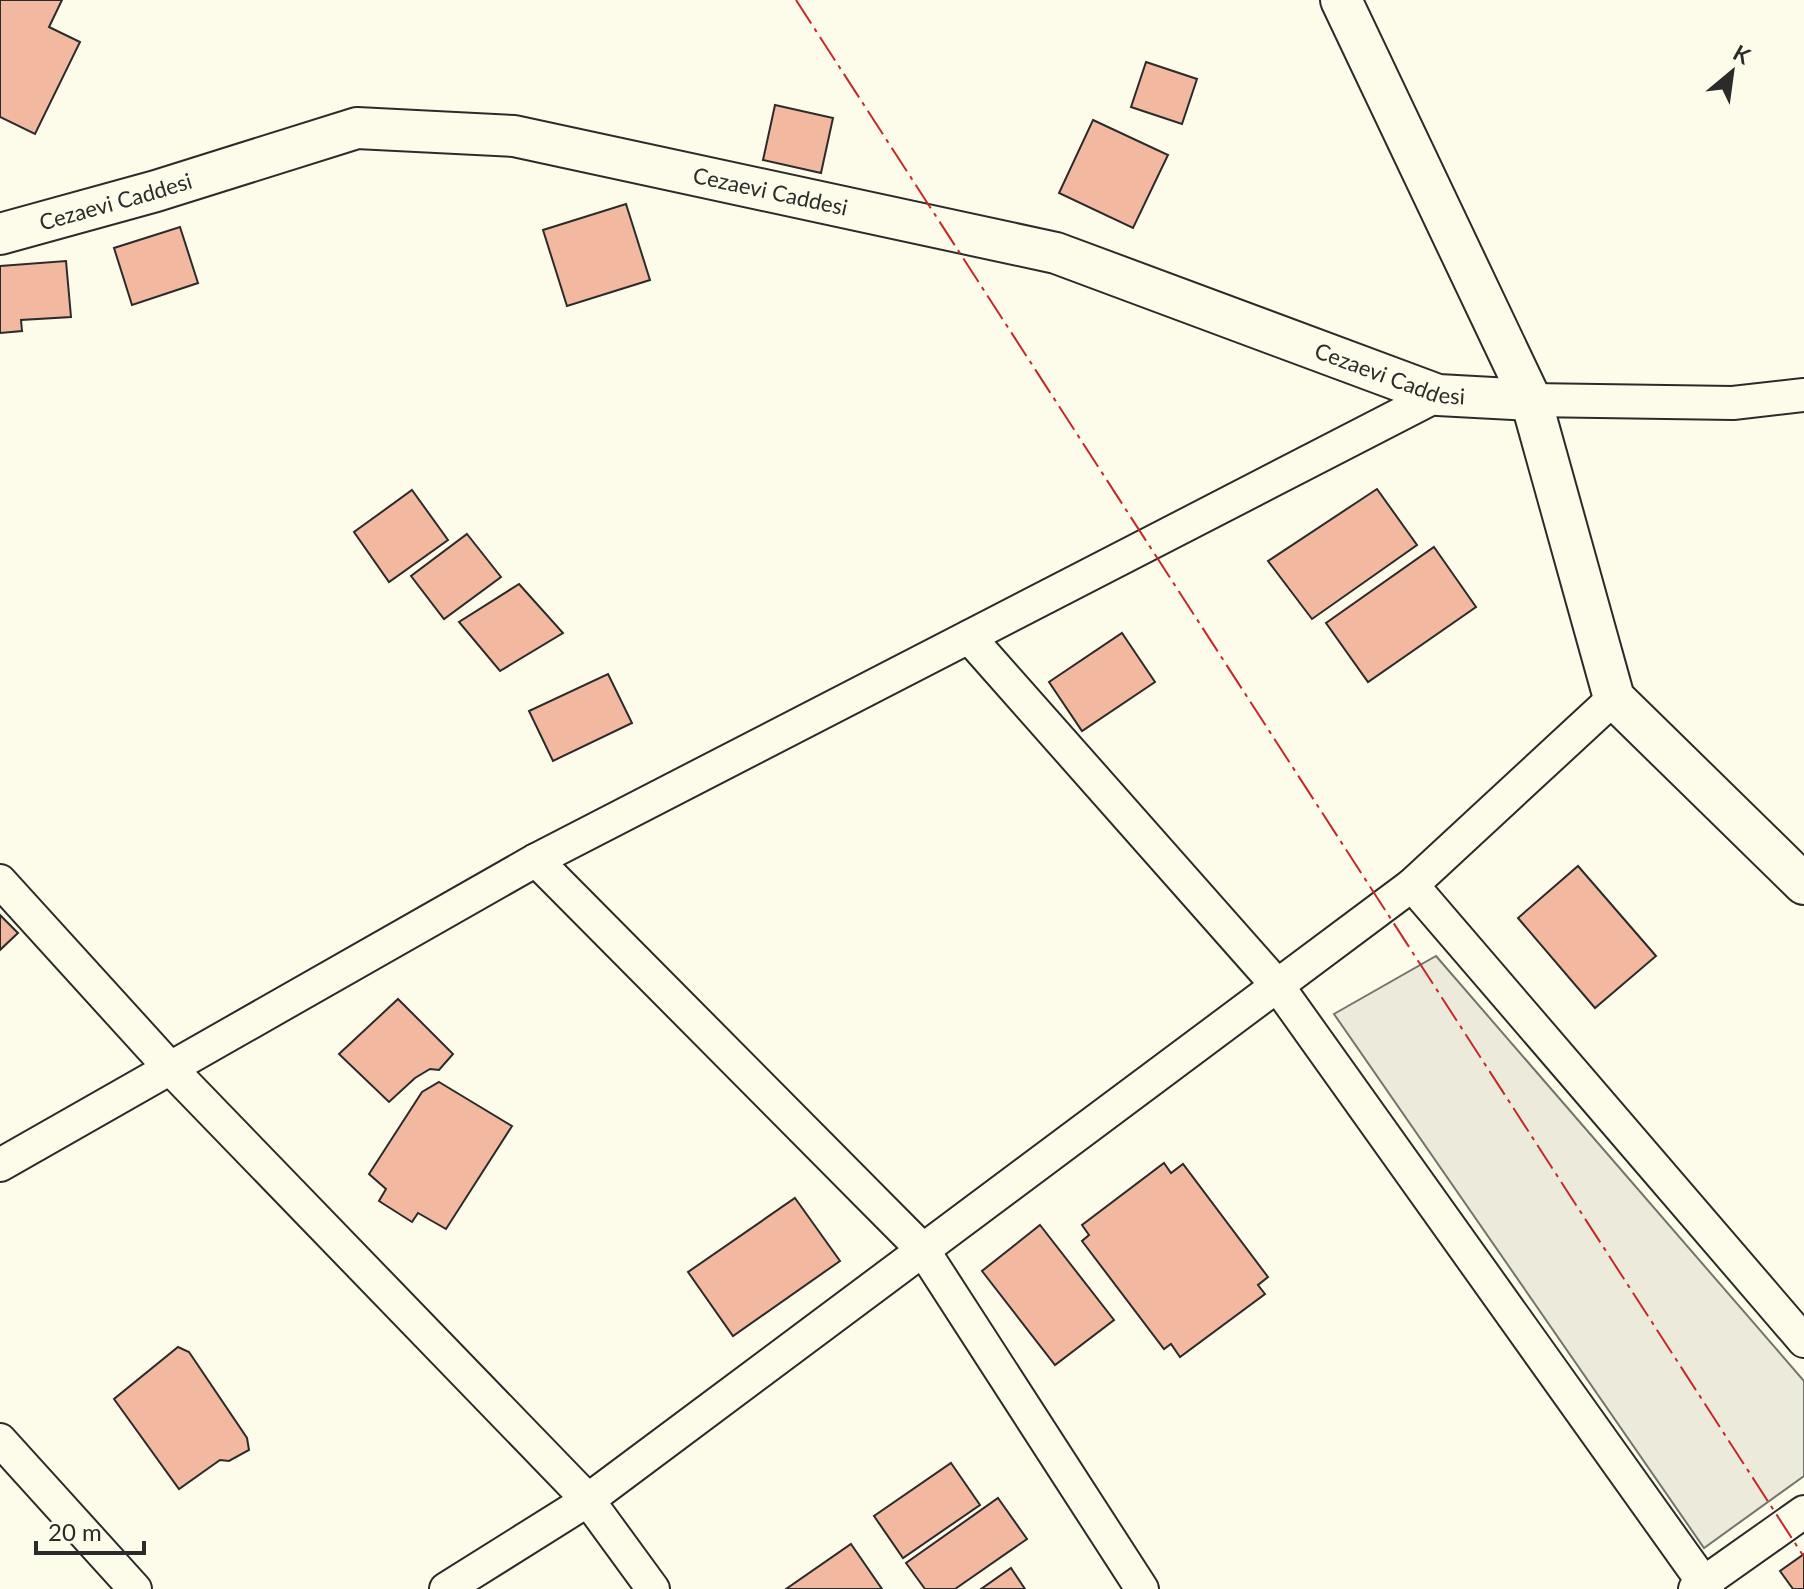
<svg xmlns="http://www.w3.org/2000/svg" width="1804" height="1589" font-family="Lato,sans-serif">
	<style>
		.green { fill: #ecebdb; stroke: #74746e; stroke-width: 2 }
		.building { fill: #f2b8a0; stroke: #2b2b2b; stroke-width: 2 }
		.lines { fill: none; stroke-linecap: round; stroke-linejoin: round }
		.minor-casing { stroke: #2b2b2b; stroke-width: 36 }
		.tertiary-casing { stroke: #2b2b2b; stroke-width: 44 }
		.minor { stroke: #fdfbea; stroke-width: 32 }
		.tertiary { stroke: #fdfbea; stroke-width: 40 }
		.power { stroke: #c62828; stroke-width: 2; stroke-dasharray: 28 6 4 6; stroke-linecap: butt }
		.labels { text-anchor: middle; stroke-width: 6; stroke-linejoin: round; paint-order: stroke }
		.street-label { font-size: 22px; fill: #2b2b2b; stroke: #fdfbea }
	</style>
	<rect width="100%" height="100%" fill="#fdfbea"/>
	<!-- green -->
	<path class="green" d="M1436,956L1804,1381V1476L1704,1548L1334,1014Z"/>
	<!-- building -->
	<g class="building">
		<path d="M0,0H62L49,27L80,42L35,134L0,117Z"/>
		<path d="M1146,62L1197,79L1182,124L1131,107Z"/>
		<path d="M775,105L833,118L821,173L763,160Z"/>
		<path d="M1093,120L1168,155L1133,228L1059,193Z"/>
		<path d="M626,204L650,280L567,306L543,230Z"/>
		<path d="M180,227L198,283L132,305L114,248Z"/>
		<path d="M66,261L71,317L21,320L22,331L0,333V266Z"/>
		<path d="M1377,489L1417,545L1312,619L1268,561Z"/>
		<path d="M412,490L448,540L389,582L354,532Z"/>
		<path d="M467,534L501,577L444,619L411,576Z"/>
		<path d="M1434,547L1476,607L1368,682L1326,623Z"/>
		<path d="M519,584L563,633L500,671L459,622Z"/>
		<path d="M1122,633L1155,682L1082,731L1049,682Z"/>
		<path d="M608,674L632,723L553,761L529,711Z"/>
		<path d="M1578,866L1656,956L1595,1008L1518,918Z"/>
		<path d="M0,915L18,933L0,950Z"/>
		<path d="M398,999L453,1054L439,1070L430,1069L415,1078L389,1102L339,1054Z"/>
		<path d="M439,1082L512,1126L446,1229L418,1213L412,1222L379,1201L386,1189L369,1174L422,1092Z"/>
		<path d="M1164,1163L1171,1173L1183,1164L1268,1277L1258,1285L1265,1294L1180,1357L1171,1344L1164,1349L1082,1241L1089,1235L1082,1225Z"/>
		<path d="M795,1198L840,1261L733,1336L688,1272Z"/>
		<path d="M1040,1225L1114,1320L1055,1365L982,1271Z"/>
		<path d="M178,1347L189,1352L247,1438L249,1450L229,1461L220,1460L179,1489L114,1399Z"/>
		<path d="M951,1463L980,1505L903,1558L874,1516Z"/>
		<path d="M998,1498L1027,1539L955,1589H925L906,1563Z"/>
		<path d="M851,1544L882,1589H786Z"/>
		<path d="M1804,1554V1589H1793L1780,1571Z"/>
		<path d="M1011,1568L1025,1589H981Z"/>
	</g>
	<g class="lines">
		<defs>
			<g id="minor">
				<path d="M1531,400L1733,403L1804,395"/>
				<path d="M969,637L1277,985L1708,1589"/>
				<path d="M536,860L923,1250L1142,1589"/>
				<path d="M0,881L170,1068L588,1500L653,1589"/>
				<path d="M1412,885L1804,1341"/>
				<path d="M0,1165L536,860L1438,395"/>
				<path d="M0,1440L135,1589"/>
				<path d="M446,1589L588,1500L1412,885L1614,698"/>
				<path d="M1695,1589L1804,1512"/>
			</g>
			<g id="tertiary">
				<path d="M1341,0L1531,400L1614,698L1804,884"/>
				<path id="s1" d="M0,234L156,191L357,128L514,136L1056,253L1438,395L1531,400"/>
			</g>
		</defs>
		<!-- minor casing -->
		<use href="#minor" class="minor-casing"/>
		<!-- tertiary casing -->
		<use href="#tertiary" class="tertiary-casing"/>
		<!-- minor -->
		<use href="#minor" class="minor"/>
		<!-- tertiary -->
		<use href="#tertiary" class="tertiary"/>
		<!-- power -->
		<path class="power" d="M796,0L1804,1557"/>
	</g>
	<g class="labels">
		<!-- street labels -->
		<g class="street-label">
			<text dy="8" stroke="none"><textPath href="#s1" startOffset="792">Cezaevi Caddesi</textPath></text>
			<text dy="8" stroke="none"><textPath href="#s1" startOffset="120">Cezaevi Caddesi</textPath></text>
			<text dy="8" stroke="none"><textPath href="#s1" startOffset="1440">Cezaevi Caddesi</textPath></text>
		</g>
	</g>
	<!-- north arrow -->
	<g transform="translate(1732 72) rotate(29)" stroke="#fdfbea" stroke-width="6" paint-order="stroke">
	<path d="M0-6L14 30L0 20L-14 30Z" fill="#2b2b2b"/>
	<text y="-12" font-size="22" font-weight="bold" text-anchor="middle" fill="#2b2b2b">K</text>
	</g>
	<!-- scale -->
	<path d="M36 1541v12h108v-12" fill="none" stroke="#2b2b2b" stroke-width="4"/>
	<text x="48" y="1541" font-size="24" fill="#2b2b2b" stroke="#fdfbea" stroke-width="6" paint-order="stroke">20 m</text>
</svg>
